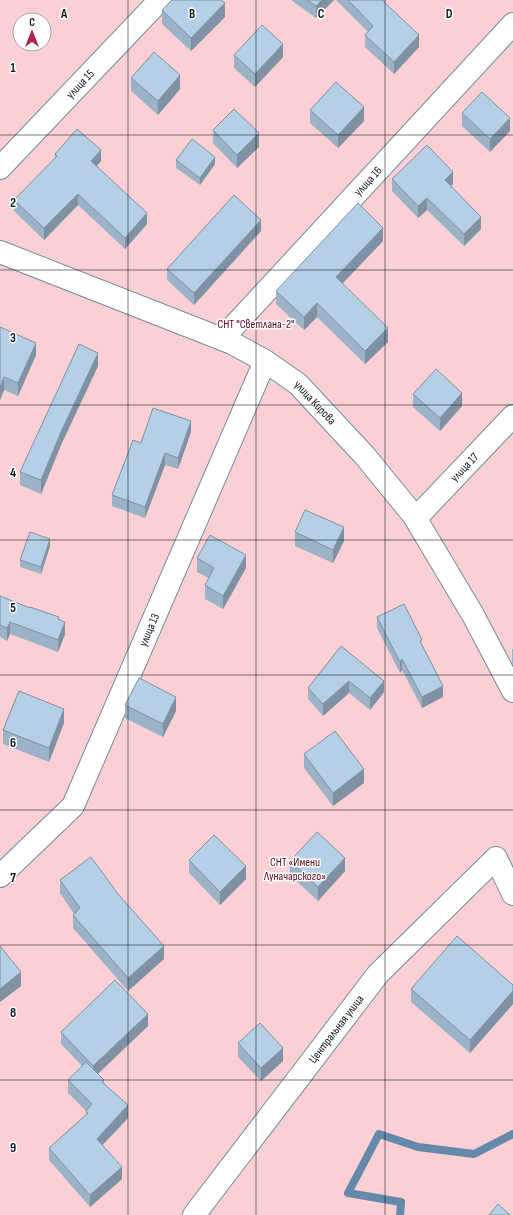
<svg xmlns="http://www.w3.org/2000/svg" width="513" height="1215" font-family="'Sofia Sans Condensed',sans-serif">
	<style>
		.green { fill: #fbd0d5; fill-rule: evenodd }
		.lines { fill: none; stroke-linecap: round; stroke-linejoin: round }
		.stream { stroke: #6489aa; stroke-width: 8 }
		.street-casing { stroke: #728ca1; stroke-width: 24 }
		.street { stroke: #fff; stroke-width: 22 }
		.wall { fill: #9cb2c7 }
		.shaded-wall { fill: #7f91a2 }
		.building { fill: #b5cfe7; stroke: #7f91a2 }
		.grid { fill: none; stroke: #0d171f; stroke-width: 1; stroke-opacity: 0.55 }
		.labels { text-anchor: middle; stroke-width: 3; stroke-linejoin: round; paint-order: stroke }
		.street-label { font-size: 12px; fill: #0d171f; stroke: #fff }
		.park-label { font-size: 12px; fill: #580820; stroke: #fff }
		.grid-label { font-size: 13px; text-anchor: middle; font-weight: bold; fill: #0d171f; stroke: #fff; stroke-width: 3; stroke-linejoin: round; paint-order: stroke }
	</style>
	<rect width="100%" height="100%" fill="#e7f2fc"/>
	<!-- green -->
	<path class="green" d="M0,0H513V1215H0ZM20,20H44V44H20Z"/>
	<g class="lines">
		<!-- stream -->
		<path class="stream" d="M400,1215L401,1202L348,1193L379,1134L418,1147L474,1154L513,1134"/>
		<defs>
			<g id="street">
				<path id="s1" d="M0,168L160,0"/>
				<path id="s2" d="M0,252L232,343L265,361L298,384L365,456L414,516L473,615L513,691"/>
				<path id="s3" d="M222,339L513,24"/>
				<path id="s4" d="M416,518L513,416"/>
				<path id="s5" d="M0,876L73,806L265,361"/>
				<path id="s6" d="M194,1215L378,974L496,858L513,894"/>
			</g>
		</defs>
		<!-- street casing -->
		<use href="#street" class="street-casing"/>
		<!-- street -->
		<use href="#street" class="street"/>
	</g>
	<!-- wall -->
	<g class="wall">
		<path d="M291,0H334L316,18Z"/>
		<path d="M336,0H386L384,2L419,47L394,74L365,47V35L368,32Z"/>
		<path d="M162,10L225,17L191,51L162,24Z"/>
		<path d="M234,55L283,57L255,87L234,68Z"/>
		<path d="M131,78L180,89L158,115L131,91Z"/>
		<path d="M310,110L364,121L338,148L310,123Z"/>
		<path d="M462,113L510,131L490,152L462,126Z"/>
		<path d="M213,130L259,147L237,168L213,143Z"/>
		<path d="M55,154L101,161L97,166L147,224L125,249L78,205L44,240L14,211V200L55,159Z"/>
		<path d="M176,160L215,164L200,185L176,168Z"/>
		<path d="M392,179L453,184L451,186L481,229L464,246L427,210L418,218L392,191Z"/>
		<path d="M261,231L194,305L167,280V269Z"/>
		<path d="M383,241L343,283L388,342L365,364L317,317L304,330L276,304V291Z"/>
		<path d="M0,327L36,355L18,396L4,390L0,400Z"/>
		<path d="M98,366L61,445L41,494L20,485V472Z"/>
		<path d="M413,394L462,406L440,431L413,407Z"/>
		<path d="M191,432L178,469L165,465L145,518L112,506V495L141,443Z"/>
		<path d="M295,532L344,541L333,563L295,546Z"/>
		<path d="M50,546L41,574L20,567V560Z"/>
		<path d="M197,558L246,568L223,609L205,599V585L209,578L197,572Z"/>
		<path d="M0,596L59,619L65,634L58,652L10,634L7,641L0,637Z"/>
		<path d="M377,617L422,645L443,697L422,708L402,670L400,673L377,628Z"/>
		<path d="M341,646L384,692L370,710L349,693L323,716L308,699V688Z"/>
		<path d="M512,649H513V664L512,663Z"/>
		<path d="M125,705L176,711L163,737L125,718Z"/>
		<path d="M64,723L49,762L3,744V730Z"/>
		<path d="M304,754L364,783L333,806L304,768Z"/>
		<path d="M189,860L246,879L220,905L189,873Z"/>
		<path d="M290,861L345,871L318,901L290,875Z"/>
		<path d="M60,880L164,959L128,991L73,928V915L74,914L60,893Z"/>
		<path d="M0,946L21,986L0,1002Z"/>
		<path d="M513,985V1004L470,1053L411,1002V989Z"/>
		<path d="M148,1026L98,1074L128,1118L102,1145L122,1179L90,1207L49,1160V1148L86,1115V1111L68,1093V1080L82,1066L61,1044V1032Z"/>
		<path d="M238,1043L283,1061L261,1081L238,1057Z"/>
	</g>
	<!-- shaded-wall -->
	<g class="shaded-wall">
		<path d="M322,0H334L316,18V6Z"/>
		<path d="M225,3V17L191,51V38Z"/>
		<path d="M419,35V47L394,74V62Z"/>
		<path d="M283,44V57L255,87V74Z"/>
		<path d="M180,75V89L158,115V101Z"/>
		<path d="M364,107V121L338,148V135Z"/>
		<path d="M510,118V131L490,152V139Z"/>
		<path d="M259,133V147L237,168V155Z"/>
		<path d="M101,150V161L91,172V161Z"/>
		<path d="M215,157V164L200,185V178Z"/>
		<path d="M453,172V184L445,192V180Z"/>
		<path d="M78,194V205L44,240V228Z"/>
		<path d="M427,198V210L418,218V206Z"/>
		<path d="M147,213V224L125,249V238Z"/>
		<path d="M481,217V229L464,246V234Z"/>
		<path d="M261,220V231L194,305V293Z"/>
		<path d="M383,228V241L336,290V277Z"/>
		<path d="M317,303V317L304,330V317Z"/>
		<path d="M388,328V342L365,364V351Z"/>
		<path d="M36,343V355L18,396V383Z"/>
		<path d="M98,353V366L61,445V432Z"/>
		<path d="M4,377V390L0,400V388Z"/>
		<path d="M462,393V406L440,431V418Z"/>
		<path d="M191,421V432L178,469V458Z"/>
		<path d="M61,432V445L41,494V480Z"/>
		<path d="M165,453V465L145,518V507Z"/>
		<path d="M344,527V541L333,563V550Z"/>
		<path d="M50,539V546L41,574V567Z"/>
		<path d="M246,555V568L223,609V596Z"/>
		<path d="M10,622V634L7,641V628Z"/>
		<path d="M65,622V634L58,652V640Z"/>
		<path d="M402,659V670L400,673V662Z"/>
		<path d="M349,681V693L323,716V704Z"/>
		<path d="M384,681V692L370,710V698Z"/>
		<path d="M443,686V697L422,708V697Z"/>
		<path d="M176,697V711L163,737V724Z"/>
		<path d="M64,709V723L49,762V748Z"/>
		<path d="M364,769V783L333,806V793Z"/>
		<path d="M345,858V871L318,901V887Z"/>
		<path d="M246,866V879L220,905V892Z"/>
		<path d="M164,946V959L128,991V978Z"/>
		<path d="M21,972V986L0,1002V989Z"/>
		<path d="M513,991V1004L470,1053V1040Z"/>
		<path d="M148,1014V1026L93,1078V1066Z"/>
		<path d="M283,1048V1061L261,1081V1068Z"/>
		<path d="M128,1105V1118L97,1151V1139Z"/>
		<path d="M122,1167V1179L90,1207V1195Z"/>
	</g>
	<!-- building -->
	<g class="building">
		<path d="M172,0H221L225,3L191,38L162,10Z"/>
		<path d="M307,0H322L316,6Z"/>
		<path d="M348,0H382L419,35L394,62L365,35L373,26Z"/>
		<path d="M262,25L283,44L255,74L234,55Z"/>
		<path d="M154,52L180,75L158,101L131,78Z"/>
		<path d="M336,82L364,107L338,135L310,110Z"/>
		<path d="M482,92L510,118L490,139L462,113Z"/>
		<path d="M234,109L259,133L237,155L213,130Z"/>
		<path d="M77,129L101,150L91,161L147,213L125,238L78,194L44,228L14,200L57,156L55,154Z"/>
		<path d="M192,139L215,157L200,178L176,160Z"/>
		<path d="M427,145L453,172L445,180L481,217L464,234L427,198L418,206L392,179Z"/>
		<path d="M234,195L261,220L194,293L167,269Z"/>
		<path d="M358,203L383,228L336,277L388,328L365,351L317,303L304,317L276,291Z"/>
		<path d="M0,327L36,343L18,383L4,377L0,388Z"/>
		<path d="M79,344L98,353L61,432L41,480L20,472Z"/>
		<path d="M436,369L462,393L440,418L413,394Z"/>
		<path d="M153,408L191,421L178,458L165,453L145,507L112,495L133,440L141,443Z"/>
		<path d="M305,510L344,527L333,550L295,532Z"/>
		<path d="M30,532L50,539L41,567L20,560Z"/>
		<path d="M210,535L246,555L223,596L205,585L214,568L197,558Z"/>
		<path d="M0,596L30,608V607L59,617L58,619L65,622L58,640L10,622L7,628L0,625Z"/>
		<path d="M404,604L422,640L420,641L443,686L422,697L402,659L400,662L377,617Z"/>
		<path d="M341,646L384,681L370,698L349,681L323,704L308,688Z"/>
		<path d="M139,678L176,697L163,724L125,705Z"/>
		<path d="M19,691L64,709L49,748L3,730Z"/>
		<path d="M335,731L364,769L333,793L304,754Z"/>
		<path d="M317,832L345,858L318,887L290,861Z"/>
		<path d="M214,835L246,866L220,892L189,860Z"/>
		<path d="M91,857L118,894L164,946L128,978L73,915L80,908L60,880Z"/>
		<path d="M457,936L513,985V991L470,1040L411,989Z"/>
		<path d="M0,946L21,972L0,989Z"/>
		<path d="M115,980L148,1014L93,1066L61,1032Z"/>
		<path d="M260,1023L283,1048L261,1068L238,1043Z"/>
		<path d="M86,1062L104,1080L102,1082L128,1105L97,1139L122,1167L90,1195L49,1148L88,1113L86,1111L92,1104L68,1080Z"/>
		<path d="M498,1204L510,1215H489Z"/>
	</g>
	<!-- grid -->
	<path class="grid" d="M128,0V1215M256,0V1215M385,0V1215M0,135H513M0,270H513M0,405H513M0,540H513M0,675H513M0,810H513M0,945H513M0,1080H513"/>
	<g class="labels">
		<!-- street labels -->
		<g class="street-label">
			<text dy="4" stroke="none"><textPath href="#s1" startOffset="116">улица 15</textPath></text>
			<text dy="4" stroke="none"><textPath href="#s3" startOffset="215">улица 16</textPath></text>
			<text dy="4" stroke="none"><textPath href="#s2" startOffset="352">улица Кирова</textPath></text>
			<text dy="4" stroke="none"><textPath href="#s4" startOffset="70">улица 17</textPath></text>
			<text dy="4" stroke="none"><textPath href="#s5" startOffset="293">улица 13</textPath></text>
			<text dy="4" stroke="none"><textPath href="#s6" startOffset="234">Центральная улица</textPath></text>
		</g>
		<!-- park labels -->
		<g class="park-label">
			<text x="256" y="328">СНТ "Светлана-2"</text>
			<text x="295" y="866">СНТ «Имени<tspan x="295" dy="14">Луначарского»</tspan></text>
		</g>
	</g>
	<g class="grid-label">
		<text x="64" y="18">A</text>
		<text x="192" y="18">B</text>
		<text x="321" y="18">C</text>
		<text x="449" y="18">D</text>
		<text x="13" y="72">1</text>
		<text x="13" y="207">2</text>
		<text x="13" y="342">3</text>
		<text x="13" y="477">4</text>
		<text x="13" y="612">5</text>
		<text x="13" y="747">6</text>
		<text x="13" y="882">7</text>
		<text x="13" y="1017">8</text>
		<text x="13" y="1152">9</text>
	</g>
	<!-- north arrow -->
	<g transform="translate(32 32)"><circle r="19" fill="#ffffff" stroke="#9ea2a5"/>
	<path d="M0-3L7 15L0 10L-7 15Z" fill="#b5244c"/>
	<text y="-6" font-size="11" font-weight="bold" text-anchor="middle" fill="#0d171f">С</text>
	</g>
</svg>
